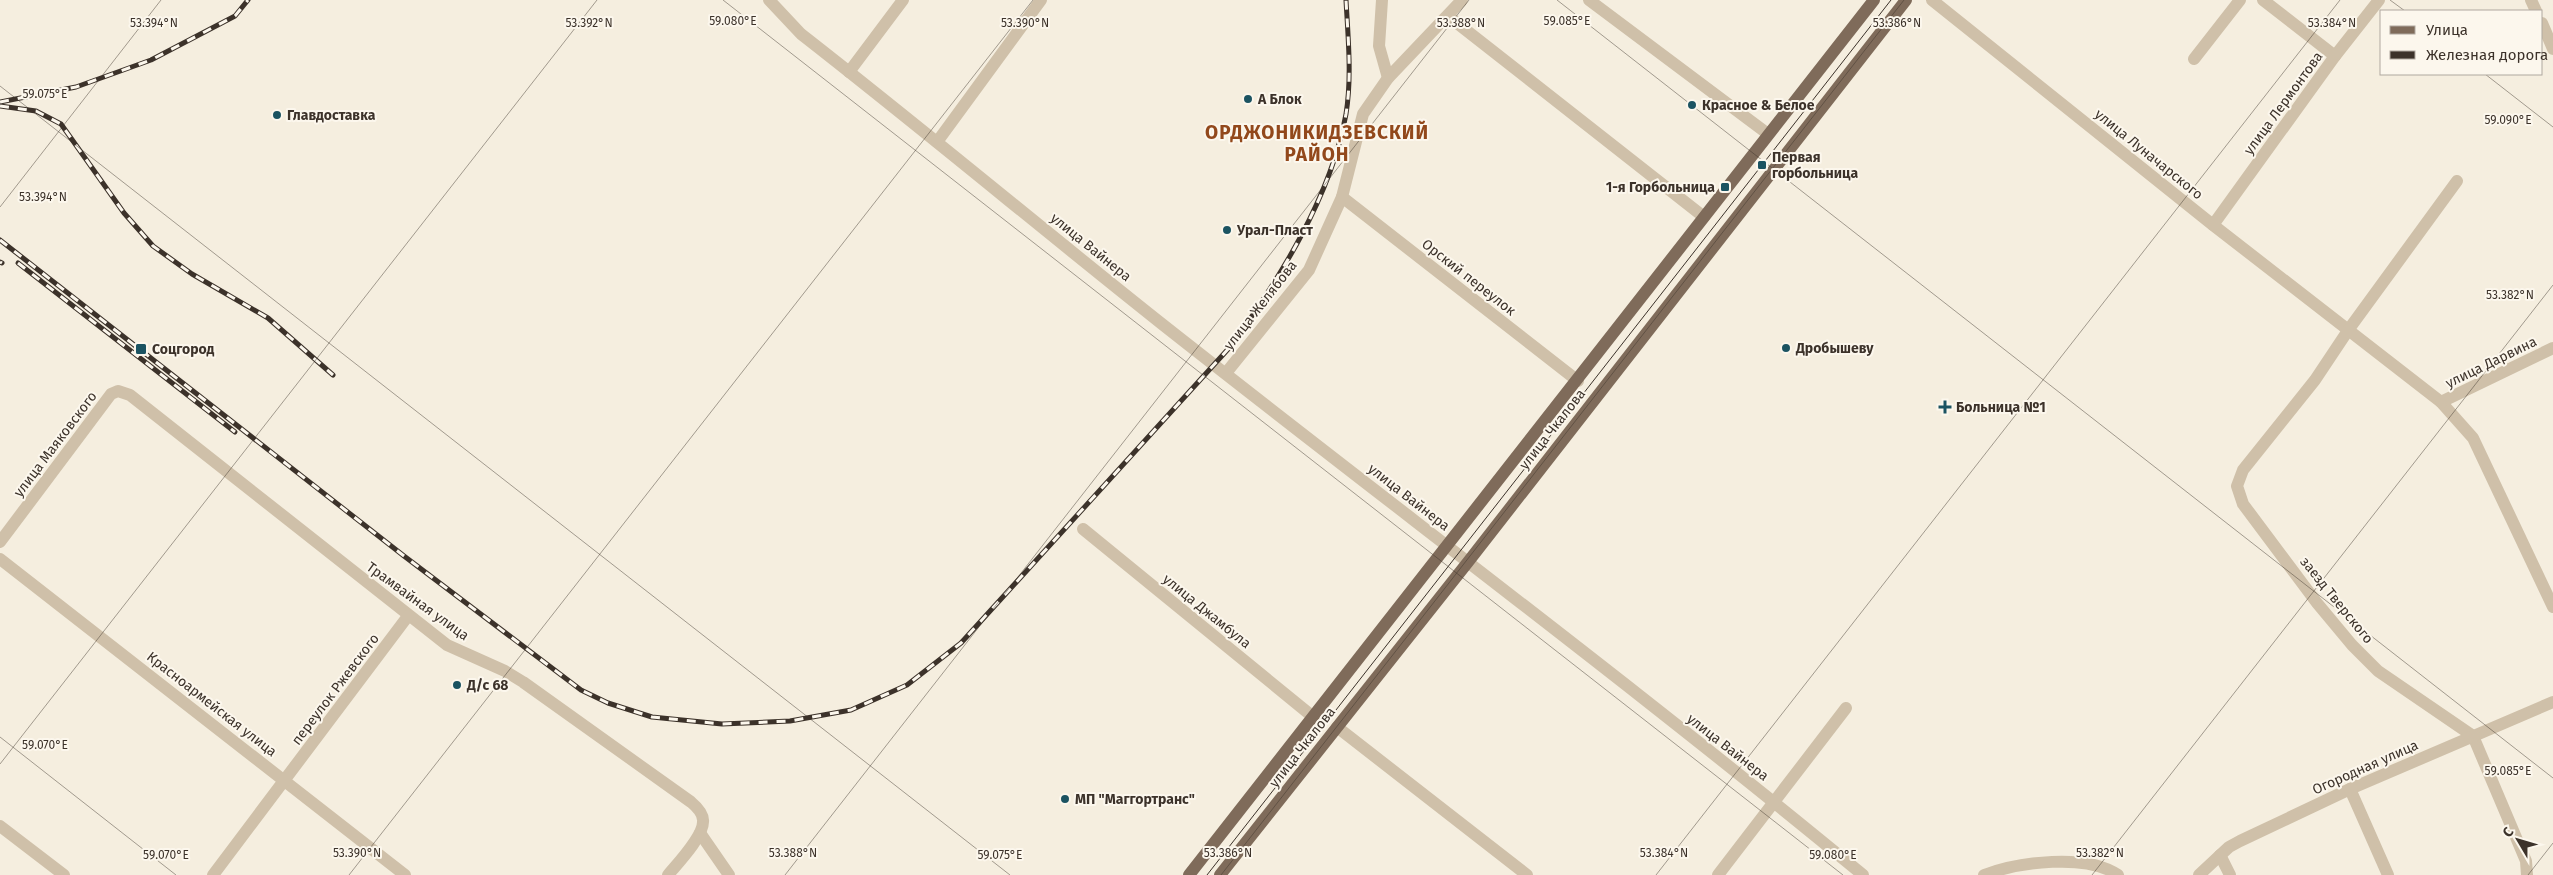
<svg xmlns="http://www.w3.org/2000/svg" width="2553" height="875" font-family="'Fira Sans',sans-serif">
	<style>
		.lines { fill: none; stroke-linecap: round; stroke-linejoin: round }
		.minor { stroke: #cfc0a9; stroke-width: 12 }
		.major { stroke: #7f6b5a; stroke-width: 12 }
		.tram { stroke: #3c322a; stroke-width: 1 }
		.rail-casing { stroke: #3c322a; stroke-width: 5 }
		.rail { stroke: #fcf7ed; stroke-width: 3; stroke-dasharray: 9; stroke-linecap: butt }
		.ticks { fill: none; stroke: #3c322a; stroke-width: 1; stroke-opacity: 0.45 }
		.poi-dot { fill: #1b5361; stroke: #fcf7ed; stroke-width: 2 }
		.labels { text-anchor: middle; stroke-width: 4; stroke-linejoin: round; paint-order: stroke }
		.poi-label { font-size: 14px; font-weight: bold; fill: #3c322a; stroke: #fcf7ed; text-anchor: start }
		.street-label { font-size: 14px; fill: #3c322a; stroke: #fcf7ed }
		.district-label { font-size: 19px; font-weight: bold; letter-spacing: 1px; fill: #92481b; stroke: #fcf7ed }
		.ticks-label { font-size: 12px; text-anchor: middle; fill: #3c322a; stroke: #fcf7ed; stroke-width: 4; stroke-linejoin: round; paint-order: stroke }
	</style>
	<rect width="100%" height="100%" fill="#f5eedf"/>
	<g class="lines">
		<!-- minor -->
		<g class="minor">
			<path d="M769,0L801,34C923,129 1041,228 1162,324C1395,508 1634,686 1863,875"/>
			<path d="M1382,0L1379,46L1388,78"/>
			<path d="M1589,0L1768,134"/>
			<path d="M1932,0L2213,225L2441,402L2473,438L2553,607"/>
			<path d="M2263,0L2335,56"/>
			<path d="M2531,0L2536,11"/>
			<path d="M1448,16L1704,217"/>
			<path d="M2542,23L2553,49"/>
			<path d="M2194,59L2240,0"/>
			<path d="M849,72L903,0"/>
			<path d="M937,142L1041,0"/>
			<path d="M2457,181L2349,329L2315,380L2243,470L2237,486L2243,504L2317,603L2352,645L2378,671L2473,736L2526,861L2527,875"/>
			<path d="M1342,197L1578,381"/>
			<path d="M2213,225L2335,56L2379,0"/>
			<path d="M1226,373L1309,270L1342,197L1363,114L1388,78L1462,0"/>
			<path d="M2441,402L2553,348"/>
			<path d="M1083,529L1312,716"/>
			<path d="M0,542L111,394L118,391L130,395L447,645L505,671L523,682L691,802C697,807 704,814 703,822C703,837 678,863 668,875"/>
			<path d="M0,559L405,875"/>
			<path d="M1337,727L1527,875"/>
			<path d="M2350,789L2388,875"/>
			<path d="M0,826L64,875"/>
			<path d="M700,833L729,875"/>
			<path d="M2220,855L2230,875"/>
			<path d="M213,875L408,616"/>
			<path d="M1718,875L1846,708"/>
			<path d="M1984,875C2019,862 2086,853 2118,875"/>
			<path d="M2199,875L2229,847L2240,841L2350,789L2553,702"/>
		</g>
		<!-- major -->
		<g class="major">
			<path d="M1189,875L1874,0"/>
			<path d="M1220,875L1468,562L1906,0"/>
		</g>
		<!-- tram -->
		<path class="tram" d="M1207,875L1891,0"/>
		<defs>
			<g id="rail">
				<path d="M0,102L76,87L151,60L235,16L248,0"/>
				<path d="M0,106L36,111L61,124L124,213L153,246L192,274L268,318L333,375"/>
				<path d="M0,240L404,556L581,690L608,703L652,717L722,724L790,721L851,710L907,685L961,643L1230,347C1279,280 1331,197 1346,114C1352,77 1348,37 1346,0"/>
				<path d="M0,262L2,263"/>
				<path d="M18,263L235,432"/>
			</g>
		</defs>
		<!-- rail casing -->
		<use href="#rail" class="rail-casing"/>
		<!-- rail -->
		<use href="#rail" class="rail"/>
	</g>
	<!-- ticks -->
	<path class="ticks" d="M723,0L1843,875M1557,0L2553,778M2390,0L2405,11M2485,74L2553,127M0,86L1010,875M0,207L161,0M0,737L176,875M0,764L597,0M349,875L1033,0M785,875L1469,0M1221,875L1904,0M1656,875L2340,0M2092,875L2553,285M2528,875L2553,843"/>
	<!-- markers -->
	<g class="poi-dot">
		<circle cx="1248" cy="99" r="5"/>
		<circle cx="1692" cy="105" r="5"/>
		<circle cx="277" cy="115" r="5"/>
		<rect x="1757" y="160" width="10" height="10" rx="2.5"/>
		<rect x="1720" y="182" width="10" height="10" rx="2.5"/>
		<circle cx="1227" cy="230" r="5"/>
		<circle cx="1786" cy="348" r="5"/>
		<rect x="135" y="343" width="12" height="12" rx="2.5"/>
		<path d="M1942.5 399.5h5v5h5v5h-5v5h-5v-5h-5v-5h5z"/>
		<circle cx="457" cy="685" r="5"/>
		<circle cx="1065" cy="799" r="5"/>
	</g>
	<g class="labels">
		<!-- poi labels -->
		<g class="poi-label">
			<text x="1258" y="104">А Блок</text>
			<text x="1702" y="110">Красное &amp; Белое</text>
			<text x="287" y="120">Главдоставка</text>
			<text x="1772" y="162">Первая<tspan x="1772" dy="16">горбольница</tspan></text>
			<text x="1715" y="192" text-anchor="end">1-я Горбольница</text>
			<text x="1237" y="235">Урал-Пласт</text>
			<text x="1796" y="353">Дробышеву</text>
			<text x="152" y="354">Соцгород</text>
			<text x="1956" y="412">Больница №1</text>
			<text x="467" y="690">Д/с 68</text>
			<text x="1075" y="804">МП "Маггортранс"</text>
		</g>
		<!-- street labels -->
		<g class="street-label">
			<text transform="translate(2283 103) rotate(-54)" y="5">улица Лермонтова</text>
			<text transform="translate(2149 154) rotate(39)" y="5">улица Луначарского</text>
			<text transform="translate(1091 247) rotate(39)" y="5">улица Вайнера</text>
			<text transform="translate(1469 277) rotate(38)" y="5">Орский переулок</text>
			<text transform="translate(1260 305) rotate(-52)" y="5">улица Желябова</text>
			<text transform="translate(2491 362) rotate(-26)" y="5">улица Дарвина</text>
			<text transform="translate(1552 429) rotate(-52)" y="5">улица Чкалова</text>
			<text transform="translate(55 444) rotate(-53)" y="5">улица Маяковского</text>
			<text transform="translate(1409 497) rotate(38)" y="5">улица Вайнера</text>
			<text transform="translate(2337 600) rotate(51)" y="5">заезд Тверского</text>
			<text transform="translate(418 601) rotate(36)" y="5">Трамвайная улица</text>
			<text transform="translate(1207 611) rotate(39)" y="5">улица Джамбула</text>
			<text transform="translate(335 689) rotate(-53)" y="5">переулок Ржевского</text>
			<text transform="translate(212 704) rotate(38)" y="5">Красноармейская улица</text>
			<text transform="translate(1302 747) rotate(-52)" y="5">улица Чкалова</text>
			<text transform="translate(1728 747) rotate(38)" y="5">улица Вайнера</text>
			<text transform="translate(2365 767) rotate(-24)" y="5">Огородная улица</text>
		</g>
		<!-- district labels -->
		<g class="district-label">
			<text x="1317" y="139">ОРДЖОНИКИДЗЕВСКИЙ<tspan x="1317" dy="22">РАЙОН</tspan></text>
		</g>
	</g>
	<g class="ticks-label">
		<text x="733" y="25">59.080°E</text>
		<text x="1567" y="25">59.085°E</text>
		<text x="154" y="27">53.394°N</text>
		<text x="589" y="27">53.392°N</text>
		<text x="1025" y="27">53.390°N</text>
		<text x="1461" y="27">53.388°N</text>
		<text x="1897" y="27">53.386°N</text>
		<text x="2332" y="27">53.384°N</text>
		<text x="45" y="98">59.075°E</text>
		<text x="2508" y="124">59.090°E</text>
		<text x="43" y="201">53.394°N</text>
		<text x="2510" y="299">53.382°N</text>
		<text x="45" y="749">59.070°E</text>
		<text x="2508" y="775">59.085°E</text>
		<text x="357" y="857">53.390°N</text>
		<text x="793" y="857">53.388°N</text>
		<text x="1228" y="857">53.386°N</text>
		<text x="1664" y="857">53.384°N</text>
		<text x="2100" y="857">53.382°N</text>
		<text x="166" y="859">59.070°E</text>
		<text x="1000" y="859">59.075°E</text>
		<text x="1833" y="859">59.080°E</text>
	</g>
	<!-- legend -->
	<rect x="2380" y="10" width="162" height="65" fill="#fcf7ed" stroke="#afa89f"/>
	<rect x="2390" y="26" width="25" height="8" fill="#7f6b5a" stroke="#afa89f"/>
	<text x="2426" y="35" font-size="15" fill="#3c322a">Улица</text>
	<rect x="2390" y="51" width="25" height="8" fill="#3c322a" stroke="#afa89f"/>
	<text x="2426" y="60" font-size="15" fill="#3c322a">Железная дорога</text>
	<!-- north arrow -->
	<g transform="translate(2518 840) rotate(308)" stroke="#fcf7ed" stroke-width="4" paint-order="stroke">
	<path d="M0-4L9 19L0 12L-9 19Z" fill="#3c322a"/>
	<text y="-8" font-size="14" font-weight="bold" text-anchor="middle" fill="#3c322a">С</text>
	</g>
</svg>
